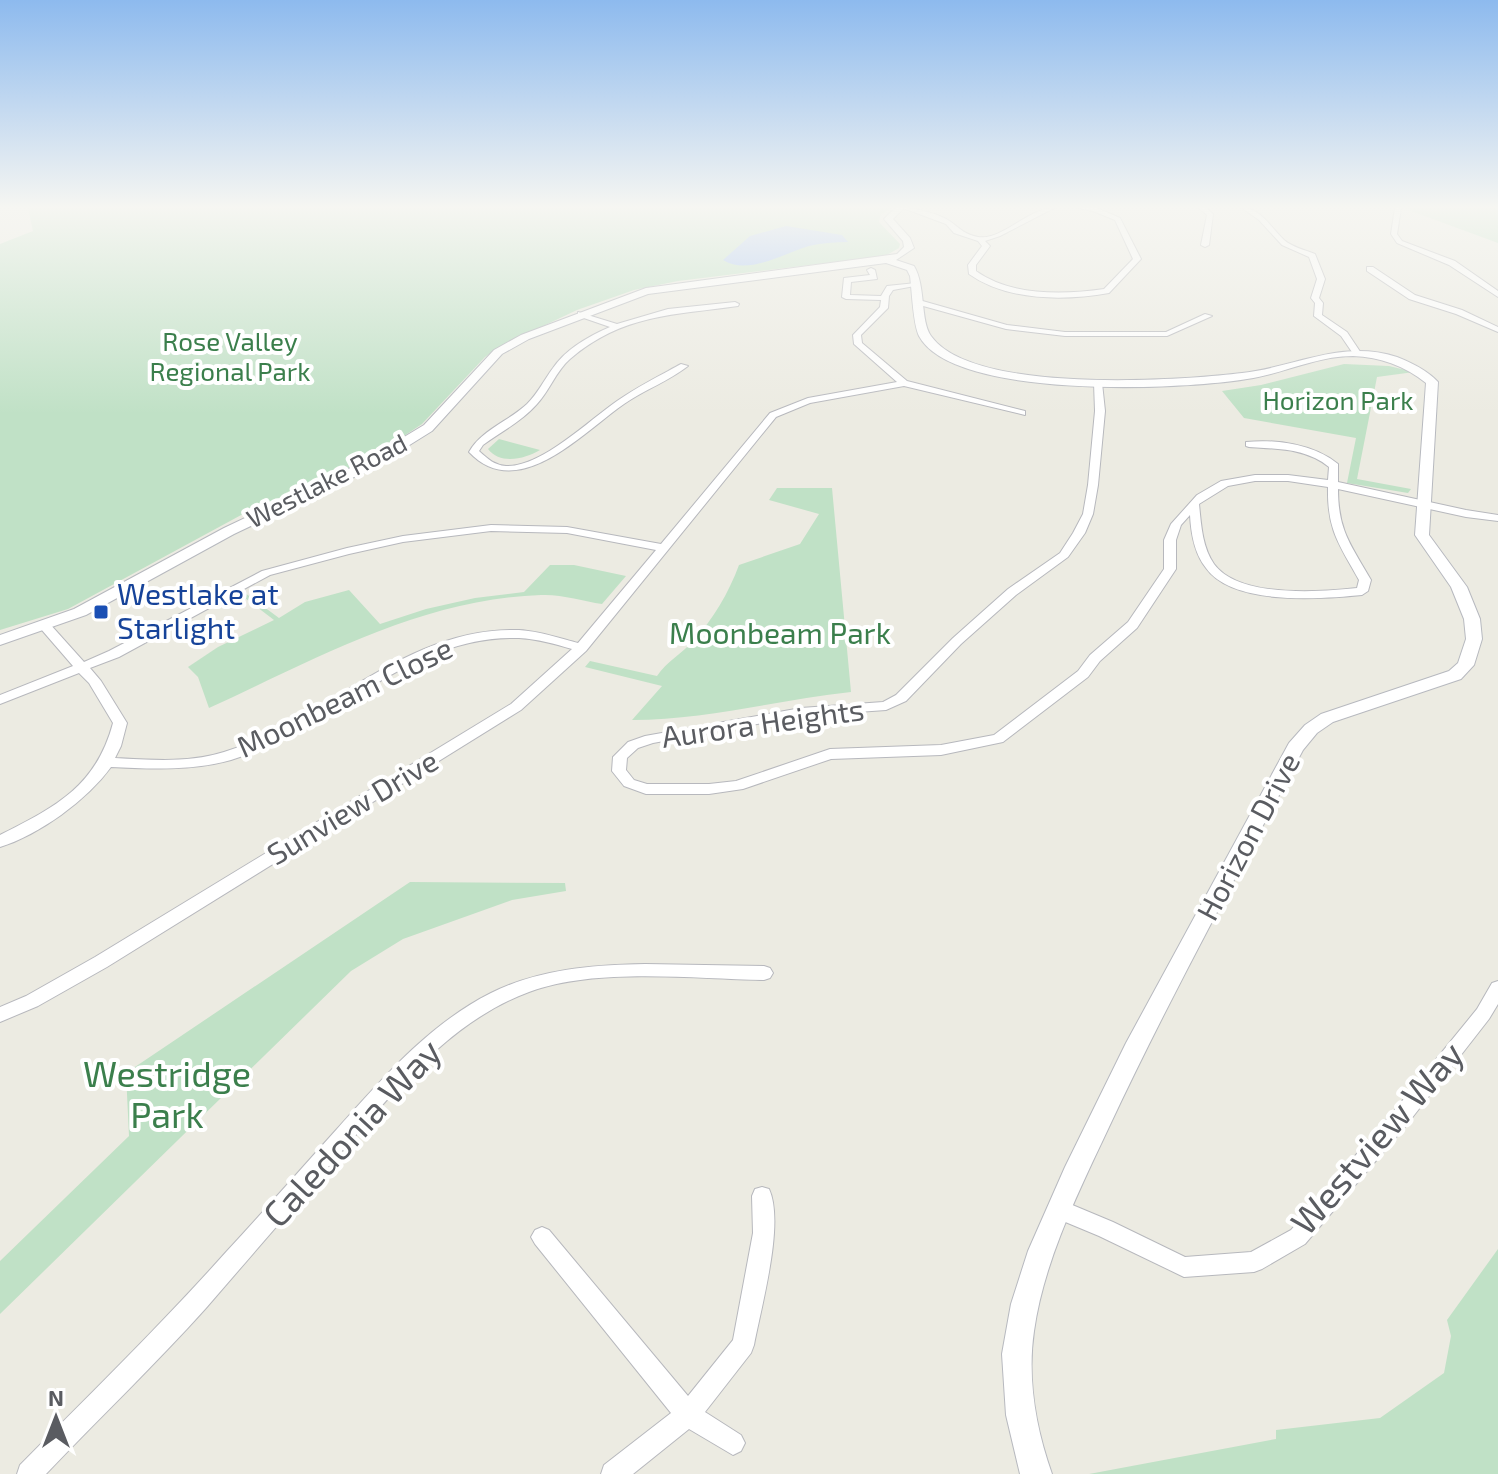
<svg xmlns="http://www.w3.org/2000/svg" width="1498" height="1474" font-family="'Exo 2',sans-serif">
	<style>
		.green { fill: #c0e1c6 }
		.water { fill: #a6c4f7 }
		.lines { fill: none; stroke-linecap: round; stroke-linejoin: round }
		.street-casing { stroke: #b7b8bd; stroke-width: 2 }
		.secondary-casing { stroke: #b7b9bf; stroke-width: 2 }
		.street { fill: #fff; fill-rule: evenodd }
		.secondary { fill: #fff; fill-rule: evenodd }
		.transit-dot { fill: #1a4fb4; stroke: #fff; stroke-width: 3 }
		.labels { text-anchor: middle; stroke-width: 8; stroke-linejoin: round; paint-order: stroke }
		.far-park-label { font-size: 26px; fill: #3b7f4c; stroke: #fff }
		.far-street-label { font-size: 26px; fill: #5a5c61; stroke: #fff }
		.transit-label { font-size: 30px; fill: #164399; stroke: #fff; text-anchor: start }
		.park-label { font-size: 30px; fill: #3b7f4c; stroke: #fff }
		.street-label { font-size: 30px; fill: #5a5c61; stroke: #fff }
		.near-park-label { font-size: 36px; fill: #3b7f4c; stroke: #fff }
		.near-street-label { font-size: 36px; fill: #5a5c61; stroke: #fff }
	</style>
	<rect width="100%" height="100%" fill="#ecebe2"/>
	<!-- green -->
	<g class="green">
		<path d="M28,208H891L881,214L879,222L900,244L899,248L885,256L678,281L634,290L577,310L499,347L485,357L422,424L360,465L243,514L68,609L0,630V244L33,231Z"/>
		<path d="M1408,208H1498V243L1411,211Z"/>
		<path d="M1344,364L1389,366L1414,372L1377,377L1357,479L1411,489L1408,493L1347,483L1356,438L1244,418L1222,391L1261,385Z"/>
		<path d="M499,439L540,450C525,459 500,465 488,449Z"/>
		<path d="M777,488H832L851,692C778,700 706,720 632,720L662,686L585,667L590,661L657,676C667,661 682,654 693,641C713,620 729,592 739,565L800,544L819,514L769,500Z"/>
		<path d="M550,565H574L626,576L602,604C583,601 561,594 541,595C421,599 316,659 209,708L198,677L188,667L218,647L274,620L241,595L245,593L279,618L305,602L349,590L380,624L426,609L475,598L524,592Z"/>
		<path d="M410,882L565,883L566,891L512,900L403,939L351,971L0,1314V1261L129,1136L126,1073Z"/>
		<path d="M1498,1249V1474H1089L1276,1439V1430L1380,1418L1444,1373L1451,1336L1447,1320Z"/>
	</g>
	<!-- water -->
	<path class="water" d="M786,226L842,235L848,242C835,242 822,243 809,246C784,253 748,276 723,260L750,236Z"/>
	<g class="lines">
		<defs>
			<g id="street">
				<path d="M903,208C916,208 940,214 951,222C960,229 966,235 978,237C1002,241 1028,208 1054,208L1000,236L985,241L990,246L976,265V271C1011,296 1062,295 1104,289L1133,259L1115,220L1093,211L1078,208H1097L1120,218L1141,259L1109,293C1064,301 1007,301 969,274L968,265L982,246L978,241L954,233L946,224Z"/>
				<path d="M1199,208H1206L1213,214L1209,245L1205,247L1201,245L1207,215Z"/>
				<path d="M1242,208C1261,208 1271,228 1284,240C1292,247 1305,250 1315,254L1325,279L1319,298L1323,303L1322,315L1347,332L1361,353L1360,355H1354L1341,336L1314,316L1315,303L1311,298L1317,279L1309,257L1282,245L1259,220Z"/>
				<path d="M1395,208H1401L1397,234L1402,241L1455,261L1498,291V297L1449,265L1397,243L1391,234Z"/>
				<path d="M1367,267H1373L1415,295L1462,310L1498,327V332L1456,314L1409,299L1367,271Z"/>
				<path d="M871,268L875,270L877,279L851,282L850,295L881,296L887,286L916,283L920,285L893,290L889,296L888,308L861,335L862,343L907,381L1025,411V415L904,386L810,403L776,417L586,651L521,710L107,967L38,1006L0,1022V1007L26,996L95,957L511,704L572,649C555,644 537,639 519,638C409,634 331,730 231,760C192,771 151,769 111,767C87,800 39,835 0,847V835C55,807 96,787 113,723L89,683L79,673L0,704V695L73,666L41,629L39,626L41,623H49L84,662L109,651L262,571L347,548L403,536L491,525L567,527L661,544L770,413L808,398L897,382L854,344L853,335L880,307L881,300L846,299L842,297L844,278L870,275L867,270ZM491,531L567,533L656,550L578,643C559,638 539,631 519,630C406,626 326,721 224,752C190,763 151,760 115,758L121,746L127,723L101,681L90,668L119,657L270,575L349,554L403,542Z"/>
				<path d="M919,300L1007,325L1065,332H1166L1205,314L1212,316L1167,336H1065L1006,329L916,304V300Z"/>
				<path d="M735,302L739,304L738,306C675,315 622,314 570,359C556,371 550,390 537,404C522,421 501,432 483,445L479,451C488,459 494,465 506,466C542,467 588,421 617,401C637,387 659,376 681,364L688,366C669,381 644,390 624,404C582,433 518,504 469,452C481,430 509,421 527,404C538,393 544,380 553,368C566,349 589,336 610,327L578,316V312L617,324L668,309Z"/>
				<path d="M1098,380L1102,383L1105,411L1098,485L1093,514L1085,533L1068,557L1016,595L961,644L906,701L886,710L801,716L653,743L638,748L627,758L626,770L634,780L647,784H709L736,781L830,749L941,745L994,735L1078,671L1090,655L1128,622L1164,569V540L1171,524L1197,495L1221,481L1255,475H1288L1328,480L1329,467C1306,448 1277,449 1249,447L1246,446V442C1276,439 1314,444 1338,464V482L1466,510L1498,515V521L1466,517L1338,489C1338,531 1351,545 1371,580L1368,591L1362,595C1321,599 1233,606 1206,568C1194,553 1191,533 1190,515L1181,525L1176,540V569L1137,628L1100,661L1088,677L1003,742L941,755L831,759L743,789L709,794H646L624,786L612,771L613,757L628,742L645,736L801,708L883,702L896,695L953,638L1008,589L1060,553L1073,533L1083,514L1088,485L1095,411L1094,383ZM1255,481H1288L1328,487C1327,530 1339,544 1359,580L1357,588C1320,592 1239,598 1214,564C1202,547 1201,523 1199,504L1228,486Z"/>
				<path d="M645,964L764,966L770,968L773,973L770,978L764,980C693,979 596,967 529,992C450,1021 395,1091 341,1152C296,1204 251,1256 206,1308C155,1365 99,1418 46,1474H17L20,1465C90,1394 161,1325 227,1251C264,1211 300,1170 337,1129C382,1079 429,1024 491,993C539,969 592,965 645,964Z"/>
				<path d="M1498,981V1004L1489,1019L1408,1123L1305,1244L1262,1269L1254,1272L1184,1277L1099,1236L1051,1216L1048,1209L1051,1202L1058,1199L1113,1222L1185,1257L1251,1252L1291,1230L1394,1111L1477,1009L1492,983Z"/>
				<path d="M762,1187L769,1189C785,1223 761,1307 754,1345L751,1353L705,1412L741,1435L745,1443L741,1451L733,1455L689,1429L633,1474H601L604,1465L671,1413L535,1244L531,1237L535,1230L542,1227L549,1230L688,1396L733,1340L753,1233L752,1196L755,1189Z"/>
			</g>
			<path id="secondary" d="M895,208H904L893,219L910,238L914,248L896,260L914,266C926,286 920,320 931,336C972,394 1177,381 1242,373C1296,367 1341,339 1397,357C1412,363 1427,370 1438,382L1429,535L1467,587L1480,619L1482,639L1474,665L1461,679L1333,722L1317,733L1303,750C1237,875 1169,999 1109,1127C1079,1191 1044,1260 1034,1331C1027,1378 1036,1429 1052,1474H1020L1006,1415L1002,1354L1011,1304L1028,1251L1065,1167L1126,1043L1289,743L1305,725L1321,714L1449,671L1458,663L1466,639L1464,619L1451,587L1415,535L1426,383C1405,366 1380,357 1353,356C1316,356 1283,374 1247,379C1183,390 953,400 919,336C913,324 912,291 910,276L907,270L886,263L648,294L529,339L502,354L432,431L371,469L234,534L86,615L0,645V635L74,609L224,528L361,463L424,425L494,350L521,335L646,288L897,254L904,247L903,241L884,219Z"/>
		</defs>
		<!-- street casing -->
		<use href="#street" class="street-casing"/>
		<!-- secondary casing -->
		<use href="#secondary" class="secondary-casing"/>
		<!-- street -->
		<use href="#street" class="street"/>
		<!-- secondary -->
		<use href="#secondary" class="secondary"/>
	</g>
	<!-- sky -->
	<linearGradient id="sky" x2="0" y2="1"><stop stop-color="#8dbaee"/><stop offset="0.5" stop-color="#f6f6f2"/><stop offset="1" stop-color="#f6f6f2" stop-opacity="0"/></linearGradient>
	<rect width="1498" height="414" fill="url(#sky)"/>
	<!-- markers -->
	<rect class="transit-dot" x="93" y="604" width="16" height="16" rx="4"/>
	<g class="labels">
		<!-- far-park labels -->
		<g class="far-park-label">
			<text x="230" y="351">Rose Valley<tspan x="230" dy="30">Regional Park</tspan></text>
			<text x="1338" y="410">Horizon Park</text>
		</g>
		<!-- far-street labels -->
		<g class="far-street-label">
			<text transform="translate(327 481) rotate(-27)" y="9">Westlake Road</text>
		</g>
		<!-- transit labels -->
		<g class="transit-label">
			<text x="117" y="605">Westlake at<tspan x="117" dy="34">Starlight</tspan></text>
		</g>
		<!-- park labels -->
		<g class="park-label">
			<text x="780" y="644">Moonbeam Park</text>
		</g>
		<!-- street labels -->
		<g class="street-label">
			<text transform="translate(345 698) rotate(-26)" y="10">Moonbeam Close</text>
			<text transform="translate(763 724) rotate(-8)" y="10">Aurora Heights</text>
			<text transform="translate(353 808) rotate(-31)" y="10">Sunview Drive</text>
			<text transform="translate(1249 837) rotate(-62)" y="10">Horizon Drive</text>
		</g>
		<!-- near-park labels -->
		<g class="near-park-label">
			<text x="167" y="1087">Westridge<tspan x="167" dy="41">Park</tspan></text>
		</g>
		<!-- near-street labels -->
		<g class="near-street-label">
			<text transform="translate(352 1133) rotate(-47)" y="13">Caledonia Way</text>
			<text transform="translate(1377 1138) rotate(-49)" y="13">Westview Way</text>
		</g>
	</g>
	<!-- north arrow -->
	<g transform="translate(56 1418)" stroke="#ffffff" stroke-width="6" paint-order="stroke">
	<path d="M0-6L14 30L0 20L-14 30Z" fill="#5a5c61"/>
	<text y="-12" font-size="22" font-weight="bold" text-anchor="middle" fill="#5a5c61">N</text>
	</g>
</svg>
